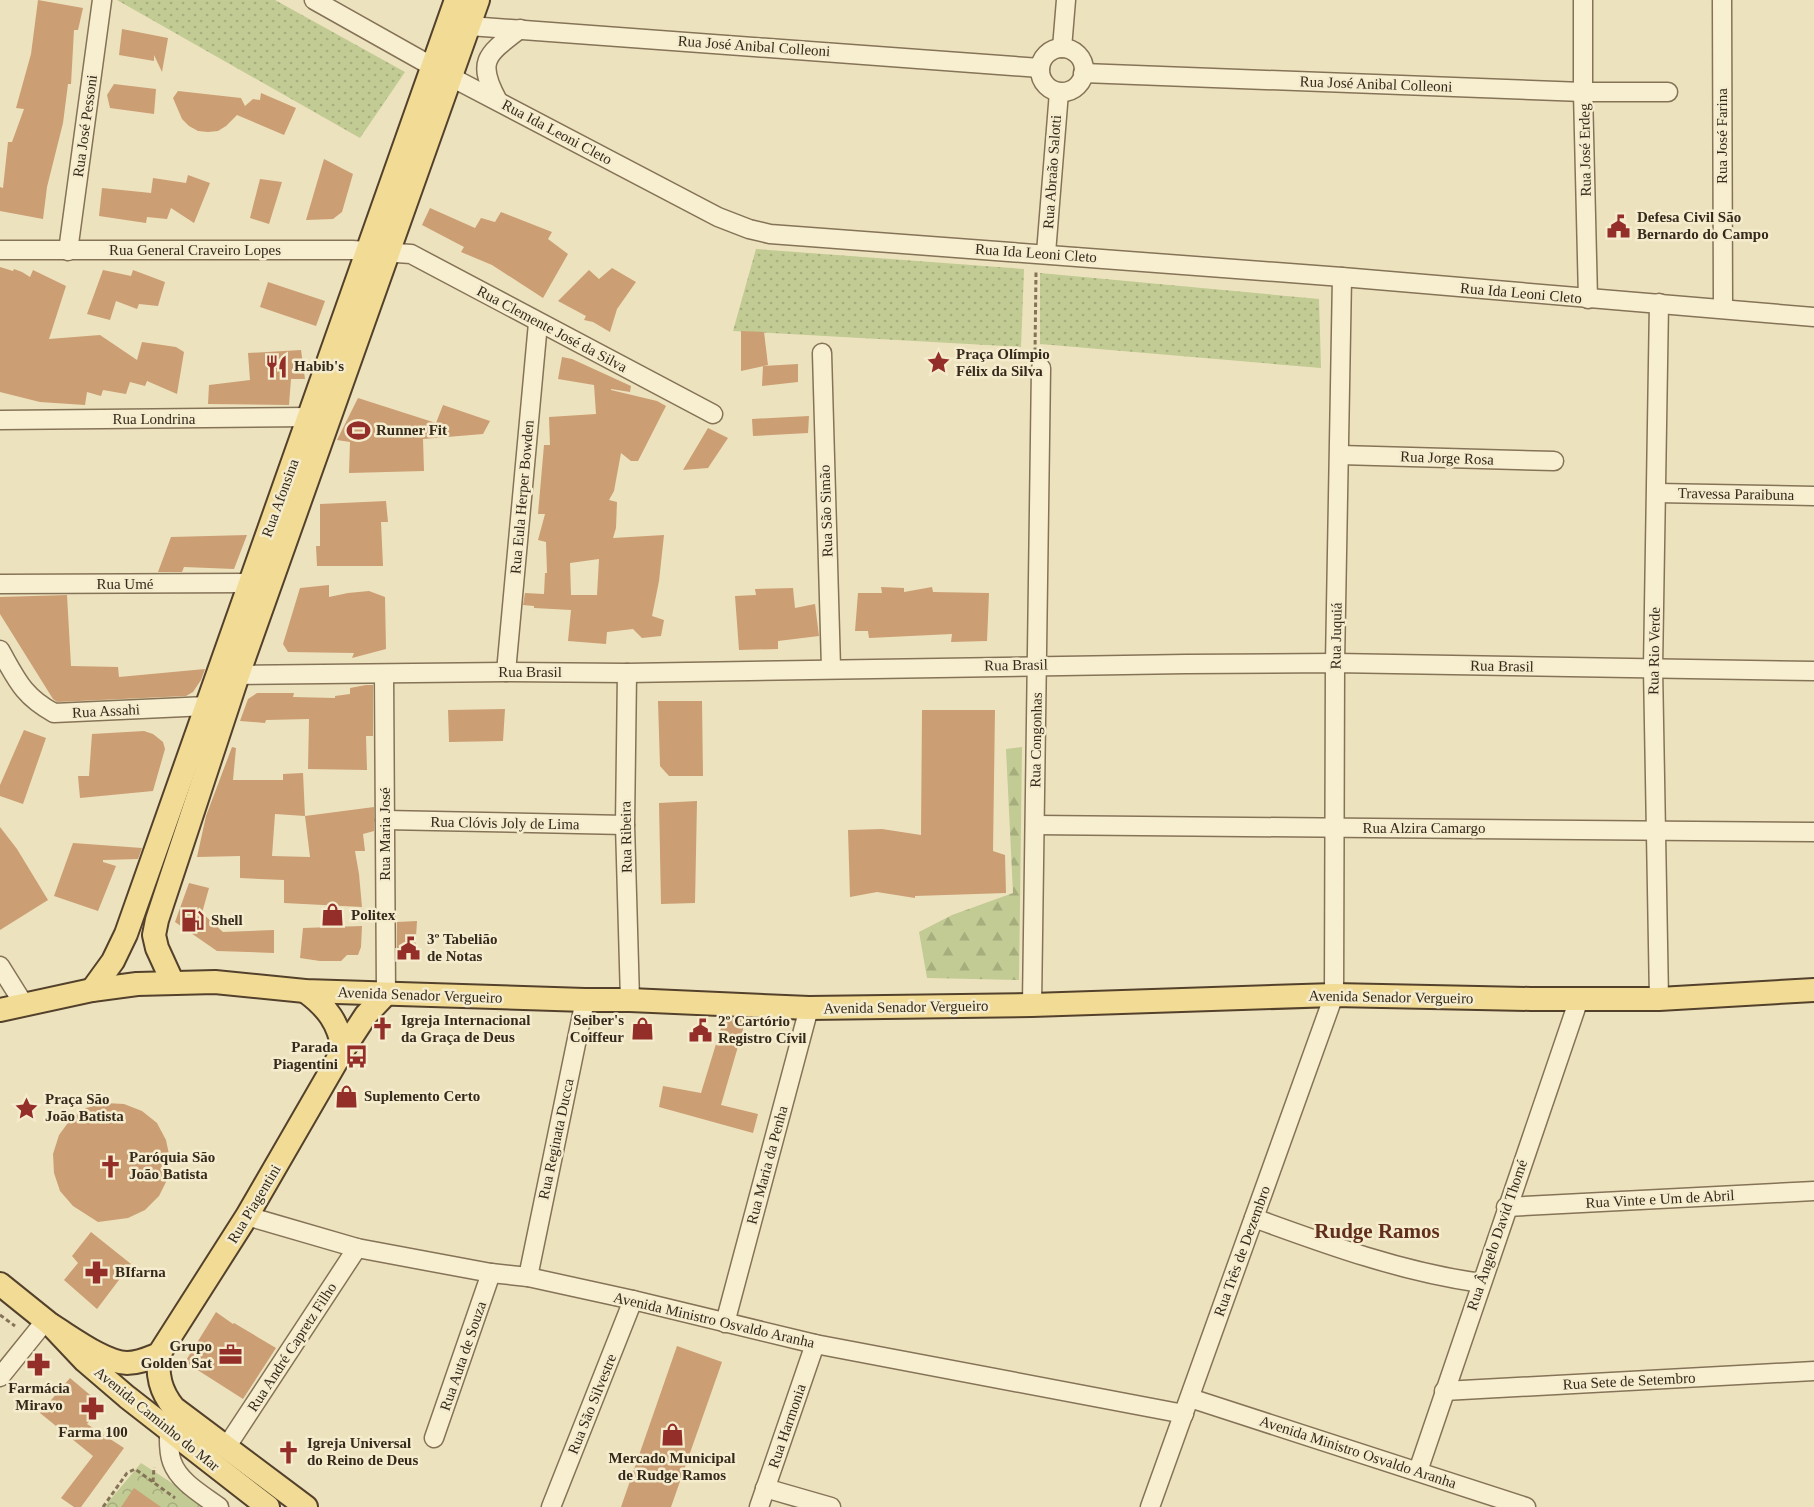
<svg xmlns="http://www.w3.org/2000/svg" width="1814" height="1507" font-family="'Times New Roman',serif">
	<style>
		.forest { fill: url(#forest-firs) }
		.park { fill: url(#park-crowns) }
		.garden { fill: url(#garden-dots) }
		.building { fill: #cb9e74; fill-rule: evenodd }
		.lines { fill: none; stroke-linecap: round; stroke-linejoin: round }
		.minor-casing { stroke: #857357; stroke-width: 21 }
		.major-casing { stroke: #53412c; stroke-width: 26 }
		.path { stroke: #857357; stroke-width: 3; stroke-dasharray: 4.5 3; stroke-linecap: butt }
		.minor { stroke: #f8efd1; stroke-width: 18 }
		.major { stroke: #f1db95; stroke-width: 22 }
		.labels { text-anchor: middle; stroke-width: 5; stroke-linejoin: round; paint-order: stroke }
		.street-label { font-size: 15px; fill: #352a1c; stroke: #f5ecce }
		.poi-label { font-size: 15px; font-weight: bold; fill: #352a1c; stroke: #f5ecce; text-anchor: start }
		.district-label { font-size: 21px; font-weight: bold; fill: #612f1c; stroke: #f5ecce }
	</style>
	<defs>
		<pattern id="forest-firs" width="22" height="20" patternUnits="userSpaceOnUse" patternTransform="scale(1.5)"><rect width="22" height="20" fill="#c1cb93"/><path d="M5 1l3.5 6h-7zM16 11l3.5 6h-7z" fill="#a6ae7e"/></pattern>
		<pattern id="park-crowns" width="20" height="18" patternUnits="userSpaceOnUse" patternTransform="scale(1.5)"><rect width="20" height="18" fill="#c1cb93"/><path d="M2 6a3 3 0 1 1 6 0M12 15a3 3 0 1 1 6 0" fill="none" stroke="#a6ae7e"/></pattern>
		<pattern id="garden-dots" width="8" height="8" patternUnits="userSpaceOnUse" patternTransform="scale(1.5)"><rect width="8" height="8" fill="#c1cb93"/><path d="M2 2h.1M6 6h.1" fill="none" stroke="#a6ae7e" stroke-width="1.8" stroke-linecap="round"/></pattern>
	</defs>
	<rect width="100%" height="100%" fill="#ede2be"/>
	<!-- forest -->
	<path class="forest" d="M1022,747L1019,980L927,978L919,932L952,915L1013,893L1006,749Z"/>
	<!-- park -->
	<path class="park" d="M141,1463L209,1507H104Z"/>
	<!-- garden -->
	<g class="garden">
		<path d="M117,0H275L405,72L360,138Z"/>
		<path d="M756,249L1024,269L1021,347L733,331Z"/>
		<path d="M1040,273L1319,299L1321,368L1040,344Z"/>
	</g>
	<!-- building -->
	<g class="building">
		<path d="M38,0L83,8L78,30H74L71,84H68L63,123L47,187L43,219L0,211V187L3,188L8,142H12L24,109L16,108L31,54Z"/>
		<path d="M122,29L168,38L162,72L154,55V61L119,55Z"/>
		<path d="M114,84L156,89L154,114L110,108L107,95Z"/>
		<path d="M178,91L241,98L245,106L253,99L260,100L261,93L296,108L284,135L237,115L226,126L218,131L208,132L198,131L189,126L182,119L173,98Z"/>
		<path d="M324,159L353,174L342,212L333,219L306,220Z"/>
		<path d="M188,175L210,183L194,223L171,208L167,219L147,217L146,223L99,216L102,188L151,193L153,178L186,183Z"/>
		<path d="M260,179L282,182L269,224L250,218Z"/>
		<path d="M430,208L475,228L481,218L495,222L501,212L552,232L548,239L568,254L543,298L492,265L461,252L464,247L422,225Z"/>
		<path d="M0,267L13,271L14,269L22,272L30,277L33,270L66,286L49,339L100,335L137,360L142,342L176,347L184,352L177,394L147,381L145,386L130,382L126,394L103,390L101,396L87,392L85,405L40,402L0,392Z"/>
		<path d="M612,268L636,282L617,309L610,332L593,322L584,320L586,316L558,301L589,270L599,279Z"/>
		<path d="M103,270L131,276L133,270L165,282L158,306L139,304L137,309L116,301L110,320L87,314Z"/>
		<path d="M268,282L325,301L316,326L260,307Z"/>
		<path d="M741,331L764,332L768,365L741,371Z"/>
		<path d="M301,350L305,379H291L289,405L208,404L209,385L250,380L248,353Z"/>
		<path d="M562,357L572,359L631,386L630,392L611,389V390L657,401L666,406L638,461H631L621,453L614,491L609,500L617,502L616,528L613,538L664,535L659,581L652,616L664,620L661,636L642,638L633,629L607,632L606,644L568,641L571,610L534,608V606L523,605L525,593L544,594L545,573H547L546,542L538,540L545,514H538L544,445H550L549,417L596,414L594,385L558,379ZM599,559L597,595H571L570,563Z"/>
		<path d="M798,364V382L762,386L763,366Z"/>
		<path d="M358,398L436,423L443,405L490,421L483,434L423,439L424,471L349,473L350,442L337,440Z"/>
		<path d="M809,416L808,433L753,436L752,419Z"/>
		<path d="M708,428L728,438L708,468L683,470Z"/>
		<path d="M386,501L388,522H381L383,566H317L316,546H320V504Z"/>
		<path d="M247,535L234,569L184,567L182,572H158L171,537Z"/>
		<path d="M329,585V597L348,593L369,591L385,597L386,649L352,658L354,653L288,652L283,644L300,588Z"/>
		<path d="M881,587L904,588V592L932,587L933,592L989,593L987,641L951,642L952,634L869,638L868,631H855L858,593H882Z"/>
		<path d="M793,588L795,608L815,604L819,636L778,641V649L739,650L735,596L756,595L755,589Z"/>
		<path d="M67,595L71,666L118,667L119,677L205,669L201,680L193,692L186,696L57,702L53,699L0,614V597Z"/>
		<path d="M366,685H373V736H366L367,770L308,769L309,719L266,720L265,723L240,721L248,699L257,693H294L293,697L335,698V696L350,694V688Z"/>
		<path d="M658,701H702L703,776H669L660,766Z"/>
		<path d="M505,709L503,741L449,742L448,710Z"/>
		<path d="M922,710H995L993,851L1005,855L1006,893L915,896V898L877,892L850,897L848,830L882,829L921,835Z"/>
		<path d="M24,730L46,738L23,804L0,796V785Z"/>
		<path d="M144,731L153,734L163,742L165,749L153,791L80,798L78,776H89L92,734Z"/>
		<path d="M232,747L236,748L233,780H283V774L303,773L305,816L374,807V831L363,834L365,851H355L359,874L362,907L284,903V880L240,878V856L197,857L206,816ZM275,814L305,816L310,857L272,856Z"/>
		<path d="M697,801L695,903L661,904L659,803Z"/>
		<path d="M0,827L17,849L48,900L0,930Z"/>
		<path d="M73,843L142,848L138,859L103,860V862L116,866L98,911L54,896Z"/>
		<path d="M189,883L209,888L202,913L223,932L274,930V953L217,951L175,922Z"/>
		<path d="M417,921L415,953L397,954V922Z"/>
		<path d="M362,926L361,947L358,955H347L341,961H320L300,958L303,928Z"/>
		<path d="M724,1018L746,1019L721,1105L758,1114L753,1133L659,1107L663,1086L701,1093Z"/>
		<path d="M105,1103L124,1104L142,1111L157,1123L166,1140L170,1159L168,1178L159,1196L145,1210L128,1218L98,1222L73,1206L60,1191L54,1173L53,1154L59,1135L70,1120L86,1108Z"/>
		<path d="M91,1232L131,1264L97,1309L64,1280L78,1263L72,1256Z"/>
		<path d="M216,1312L233,1324L234,1323L276,1348L243,1399L185,1362Z"/>
		<path d="M677,1346L722,1362L671,1507H621Z"/>
		<path d="M70,1378L102,1405L87,1424L124,1448L81,1507H74L61,1498L93,1456L40,1413Z"/>
		<path d="M134,1488L161,1507H121Z"/>
	</g>
	<g class="lines">
		<defs>
			<g id="minor">
				<path d="M314,0L451,77L718,217L749,229L770,234L1342,277L1814,317"/>
				<path d="M1583,0V92L1588,299"/>
				<path d="M1722,0L1723,308"/>
				<path d="M469,26L1040,68"/>
				<path d="M1062,48L1066,0"/>
				<circle cx="1062" cy="70" r="22"/>
				<path d="M1083,73L1583,92H1668"/>
				<path d="M498,101C476,61 486,55 520,29"/>
				<path d="M0,250H352L411,254L713,414"/>
				<path d="M68,251L102,0"/>
				<path d="M1046,253L1059,92"/>
				<path d="M1659,303L1653,668L1659,999"/>
				<path d="M822,353L831,668"/>
				<path d="M0,420L309,417"/>
				<path d="M1340,455L1554,461"/>
				<path d="M1657,493L1814,496"/>
				<path d="M0,584L250,583"/>
				<path d="M0,650C17,680 23,696 54,713L207,706"/>
				<path d="M506,672L538,323"/>
				<path d="M627,673L625,825L630,1000"/>
				<path d="M384,674L386,994"/>
				<path d="M226,675L506,672L627,673L1186,664L1335,663L1814,671"/>
				<path d="M385,820L625,825"/>
				<path d="M1035,825L1814,832"/>
				<path d="M0,966L25,1006"/>
				<path d="M1032,1005L1041,368"/>
				<path d="M1506,1207L1814,1191"/>
				<path d="M247,1216L357,1248L491,1273L528,1277L633,1300L815,1344L1184,1414"/>
				<path d="M1254,1218C1328,1245 1402,1272 1481,1283"/>
				<path d="M528,1277L585,1000"/>
				<path d="M725,1323L809,1008"/>
				<path d="M0,1377L46,1320"/>
				<path d="M1444,1391L1814,1371"/>
				<path d="M1190,1398L1526,1507"/>
				<path d="M169,1429C169,1440 168,1452 172,1462C179,1482 203,1495 219,1507"/>
				<path d="M434,1438L491,1273"/>
				<path d="M227,1446L357,1248"/>
				<path d="M1418,1471L1579,999"/>
				<path d="M765,1488L831,1507"/>
				<path d="M551,1507L633,1300"/>
				<path d="M759,1507L815,1344"/>
				<path d="M1150,1507L1334,995L1335,663L1342,277"/>
			</g>
			<g id="major">
				<path d="M173,983L157,948L154,935L157,920L238,675L478,0"/>
				<path d="M92,990L113,961L126,934L456,0"/>
				<path d="M305,991C327,1007 339,1023 343,1050"/>
				<path d="M0,1010L92,990L137,984L215,982L305,991L585,1000H630L809,1008L1032,1005L1334,995L1531,999H1659L1814,990"/>
				<path d="M0,1284L51,1325L85,1361L127,1397L268,1507"/>
				<path d="M51,1325C71,1337 105,1363 127,1363C139,1363 149,1358 159,1354L247,1216L343,1050L366,1015L386,994"/>
				<path d="M159,1354C157,1375 160,1391 174,1408L306,1507"/>
			</g>
		</defs>
		<!-- minor casing -->
		<use href="#minor" class="minor-casing"/>
		<!-- major casing -->
		<use href="#major" class="major-casing"/>
		<!-- path -->
		<g class="path">
			<path d="M1035,352L1036,272"/>
			<path d="M0,1315L15,1326"/>
			<path d="M153,1482L154,1467"/>
			<path d="M103,1507L127,1473L135,1469L175,1498"/>
		</g>
		<!-- minor -->
		<use href="#minor" class="minor"/>
		<!-- major -->
		<use href="#major" class="major"/>
	</g>
	<!-- icons -->
	<defs>
		<symbol id="civic-bare" viewBox="-9 -9 18 18"><path d="M-.6-6.5H3V-4.5H.6V-3L4-1V1h2V6H-6V1h2V-1L-.6-3ZM-1.2 2.5V6h2.4V2.5Z" fill="#942e28" stroke="#f5ecce" stroke-width="2.5" paint-order="stroke"/></symbol>
		<symbol id="sight-bare" viewBox="-9 -9 18 18"><path d="M0-6L1.8-2.2L6-1.7L2.9 1.2L3.7 5.4L0 3.3L-3.7 5.4L-2.9 1.2L-6-1.7L-1.8-2.2Z" fill="#942e28" stroke="#f5ecce" stroke-width="2.5" paint-order="stroke"/></symbol>
		<symbol id="restaurant-bare" viewBox="-9 -9 18 18"><path d="M-5-6h1v4h1v-4h1v4h1v-4h1v5L-1.5 .5V6h-2V.5L-5-1ZM5-6V6H3V1.5H1.5Q1.5-4 5-6Z" fill="#942e28" stroke="#f5ecce" stroke-width="2.5" paint-order="stroke"/></symbol>
		<symbol id="stadium-bare" viewBox="-9 -9 18 18"><path d="M0-5a6.5 5 0 1 0 0 10a6.5 5 0 1 0 0-10ZM-3.5-1.8h7v3.6h-7Z" fill="#942e28" stroke="#f5ecce" stroke-width="2.5" paint-order="stroke"/></symbol>
		<symbol id="shop-bare" viewBox="-9 -9 18 18"><path d="M-5-2.5h2.3a2.7 3.5 0 0 1 5.4 0H5L5.5 6h-11ZM-1.5-2.5h3a1.5 2.3 0 0 0-3 0Z" fill="#942e28" stroke="#f5ecce" stroke-width="2.5" paint-order="stroke"/></symbol>
		<symbol id="fuel-bare" viewBox="-9 -9 18 18"><path d="M-5.5-6h7V0h2V4h1.3V-2.5L3-4.5l.8-.8L6-3V5H2.5V1h-1V6h-7ZM-4.2-4.7v3.2H.2V-4.7Z" fill="#942e28" stroke="#f5ecce" stroke-width="2.5" paint-order="stroke"/></symbol>
		<symbol id="church-bare" viewBox="-9 -9 18 18"><path d="M-1.2-6h2.4v3.5h3.3v2.4h-3.3V6h-2.4V-.1h-3.3v-2.4h3.3Z" fill="#942e28" stroke="#f5ecce" stroke-width="2.5" paint-order="stroke"/></symbol>
		<symbol id="bus-bare" viewBox="-9 -9 18 18"><path d="M-5-6H5V4H4V6H2V4H-2V6H-4V4H-5ZM-3.5-4V0h7V-4ZM-3.5 1.2v1.5H-2V1.2ZM2 1.2v1.5H3.5V1.2Z" fill="#942e28" stroke="#f5ecce" stroke-width="2.5" paint-order="stroke"/></symbol>
		<symbol id="pharmacy-bare" viewBox="-9 -9 18 18"><path d="M-2-6h4v4h4v4h-4v4h-4v-4h-4v-4h4Z" fill="#942e28" stroke="#f5ecce" stroke-width="2.5" paint-order="stroke"/></symbol>
		<symbol id="office-bare" viewBox="-9 -9 18 18"><path d="M-6-3h4V-5.5h4V-3h4V5H-6ZM-1-4.5V-3h2v-1.5ZM-6 0V1H6V0Z" fill="#942e28" stroke="#f5ecce" stroke-width="2.5" paint-order="stroke"/></symbol>
	</defs>
	<g fill-rule="evenodd">
		<use href="#civic-bare" x="1602" y="210" width="33" height="33"/>
		<use href="#sight-bare" x="922" y="346" width="33" height="33"/>
		<use href="#restaurant-bare" x="260" y="350" width="33" height="33"/>
		<use href="#stadium-bare" x="342" y="414" width="33" height="33"/>
		<use href="#shop-bare" x="316" y="898" width="33" height="33"/>
		<use href="#fuel-bare" x="176" y="904" width="33" height="33"/>
		<use href="#civic-bare" x="392" y="932" width="33" height="33"/>
		<use href="#church-bare" x="366" y="1012" width="33" height="33"/>
		<use href="#shop-bare" x="626" y="1012" width="33" height="33"/>
		<use href="#civic-bare" x="684" y="1014" width="33" height="33"/>
		<use href="#bus-bare" x="340" y="1040" width="33" height="33"/>
		<use href="#shop-bare" x="330" y="1080" width="33" height="33"/>
		<use href="#sight-bare" x="10" y="1092" width="33" height="33"/>
		<use href="#church-bare" x="94" y="1150" width="33" height="33"/>
		<use href="#pharmacy-bare" x="80" y="1256" width="33" height="33"/>
		<use href="#office-bare" x="214" y="1338" width="33" height="33"/>
		<use href="#pharmacy-bare" x="22" y="1348" width="33" height="33"/>
		<use href="#pharmacy-bare" x="76" y="1392" width="33" height="33"/>
		<use href="#shop-bare" x="656" y="1418" width="33" height="33"/>
		<use href="#church-bare" x="272" y="1436" width="33" height="33"/>
	</g>
	<g class="labels">
		<!-- street labels -->
		<g class="street-label">
			<text transform="translate(754 46) rotate(4)" y="5">Rua José Anibal Colleoni</text>
			<text transform="translate(1376 84) rotate(2)" y="5">Rua José Anibal Colleoni</text>
			<text transform="translate(85 126) rotate(-82)" y="5">Rua José Pessoni</text>
			<text transform="translate(557 132) rotate(28)" y="5">Rua Ida Leoni Cleto</text>
			<text transform="translate(1722 136) rotate(-90)" y="5">Rua José Farina</text>
			<text transform="translate(1585 150) rotate(-91)" y="5">Rua José Erdeg</text>
			<text transform="translate(1052 172) rotate(-86)" y="5">Rua Abraão Salotti</text>
			<text x="195" y="255">Rua General Craveiro Lopes</text>
			<text transform="translate(1036 253) rotate(4)" y="5">Rua Ida Leoni Cleto</text>
			<text transform="translate(1521 293) rotate(5)" y="5">Rua Ida Leoni Cleto</text>
			<text transform="translate(552 329) rotate(28)" y="5">Rua Clemente José da Silva</text>
			<text x="154" y="424">Rua Londrina</text>
			<text transform="translate(1447 458) rotate(2)" y="5">Rua Jorge Rosa</text>
			<text transform="translate(1736 494) rotate(1)" y="5">Travessa Paraibuna</text>
			<text transform="translate(522 497) rotate(-85)" y="5">Rua Eula Herper Bowden</text>
			<text transform="translate(280 498) rotate(-70)" y="5">Rua Afonsina</text>
			<text transform="translate(826 511) rotate(-92)" y="5">Rua São Simão</text>
			<text x="125" y="589">Rua Umé</text>
			<text transform="translate(1336 636) rotate(-89)" y="5">Rua Juquiá</text>
			<text transform="translate(1654 651) rotate(-89)" y="5">Rua Rio Verde</text>
			<text transform="translate(1016 665) rotate(-1)" y="5">Rua Brasil</text>
			<text transform="translate(1502 666) rotate(1)" y="5">Rua Brasil</text>
			<text x="530" y="677">Rua Brasil</text>
			<text transform="translate(106 711) rotate(-3)" y="5">Rua Assahi</text>
			<text transform="translate(1036 740) rotate(-89)" y="5">Rua Congonhas</text>
			<text transform="translate(505 823) rotate(1)" y="5">Rua Clóvis Joly de Lima</text>
			<text x="1424" y="833">Rua Alzira Camargo</text>
			<text transform="translate(385 834) rotate(-90)" y="5">Rua Maria José</text>
			<text transform="translate(626 837) rotate(-91)" y="5">Rua Ribeira</text>
			<text transform="translate(420 995) rotate(2)" y="5">Avenida Senador Vergueiro</text>
			<text transform="translate(1391 997) rotate(1)" y="5">Avenida Senador Vergueiro</text>
			<text transform="translate(906 1007) rotate(-1)" y="5">Avenida Senador Vergueiro</text>
			<text transform="translate(556 1139) rotate(-78)" y="5">Rua Reginata Ducca</text>
			<text transform="translate(767 1165) rotate(-75)" y="5">Rua Maria da Penha</text>
			<text transform="translate(1660 1199) rotate(-3)" y="5">Rua Vinte e Um de Abril</text>
			<text transform="translate(254 1204) rotate(-59)" y="5">Rua Piagentini</text>
			<text transform="translate(1497 1235) rotate(-71)" y="5">Rua Ângelo David Thomé</text>
			<text transform="translate(1242 1251) rotate(-70)" y="5">Rua Três de Dezembro</text>
			<text transform="translate(714 1320) rotate(13)" y="5">Avenida Ministro Osvaldo Aranha</text>
			<text transform="translate(292 1347) rotate(-57)" y="5">Rua André Capretz Filho</text>
			<text transform="translate(463 1356) rotate(-71)" y="5">Rua Auta de Souza</text>
			<text transform="translate(1629 1381) rotate(-3)" y="5">Rua Sete de Setembro</text>
			<text transform="translate(592 1404) rotate(-68)" y="5">Rua São Silvestre</text>
			<text transform="translate(157 1419) rotate(39)" y="5">Avenida Caminho do Mar</text>
			<text transform="translate(787 1426) rotate(-71)" y="5">Rua Harmonia</text>
			<text transform="translate(1358 1452) rotate(18)" y="5">Avenida Ministro Osvaldo Aranha</text>
		</g>
		<!-- poi labels -->
		<g class="poi-label">
			<text x="1637" y="222">Defesa Civil São<tspan x="1637" dy="17">Bernardo do Campo</tspan></text>
			<text x="956" y="359">Praça Olímpio<tspan x="956" dy="17">Félix da Silva</tspan></text>
			<text x="294" y="371">Habib's</text>
			<text x="376" y="435">Runner Fit</text>
			<text x="351" y="920">Politex</text>
			<text x="211" y="925">Shell</text>
			<text x="427" y="944">3º Tabelião<tspan x="427" dy="17">de Notas</tspan></text>
			<text x="401" y="1025">Igreja Internacional<tspan x="401" dy="17">da Graça de Deus</tspan></text>
			<text x="624" y="1025" text-anchor="end">Seiber's<tspan x="624" dy="17">Coiffeur</tspan></text>
			<text x="718" y="1026">2º Cartório<tspan x="718" dy="17">Registro Cívil</tspan></text>
			<text x="338" y="1052" text-anchor="end">Parada<tspan x="338" dy="17">Piagentini</tspan></text>
			<text x="364" y="1101">Suplemento Certo</text>
			<text x="45" y="1104">Praça São<tspan x="45" dy="17">João Batista</tspan></text>
			<text x="129" y="1162">Paróquia São<tspan x="129" dy="17">João Batista</tspan></text>
			<text x="115" y="1277">BIfarna</text>
			<text x="212" y="1351" text-anchor="end">Grupo<tspan x="212" dy="17">Golden Sat</tspan></text>
			<text x="39" y="1393" text-anchor="middle">Farmácia<tspan x="39" dy="17">Miravo</tspan></text>
			<text x="93" y="1437" text-anchor="middle">Farma 100</text>
			<text x="307" y="1448">Igreja Universal<tspan x="307" dy="17">do Reino de Deus</tspan></text>
			<text x="672" y="1463" text-anchor="middle">Mercado Municipal<tspan x="672" dy="17">de Rudge Ramos</tspan></text>
		</g>
		<!-- district labels -->
		<g class="district-label">
			<text x="1377" y="1238">Rudge Ramos</text>
		</g>
	</g>
</svg>
